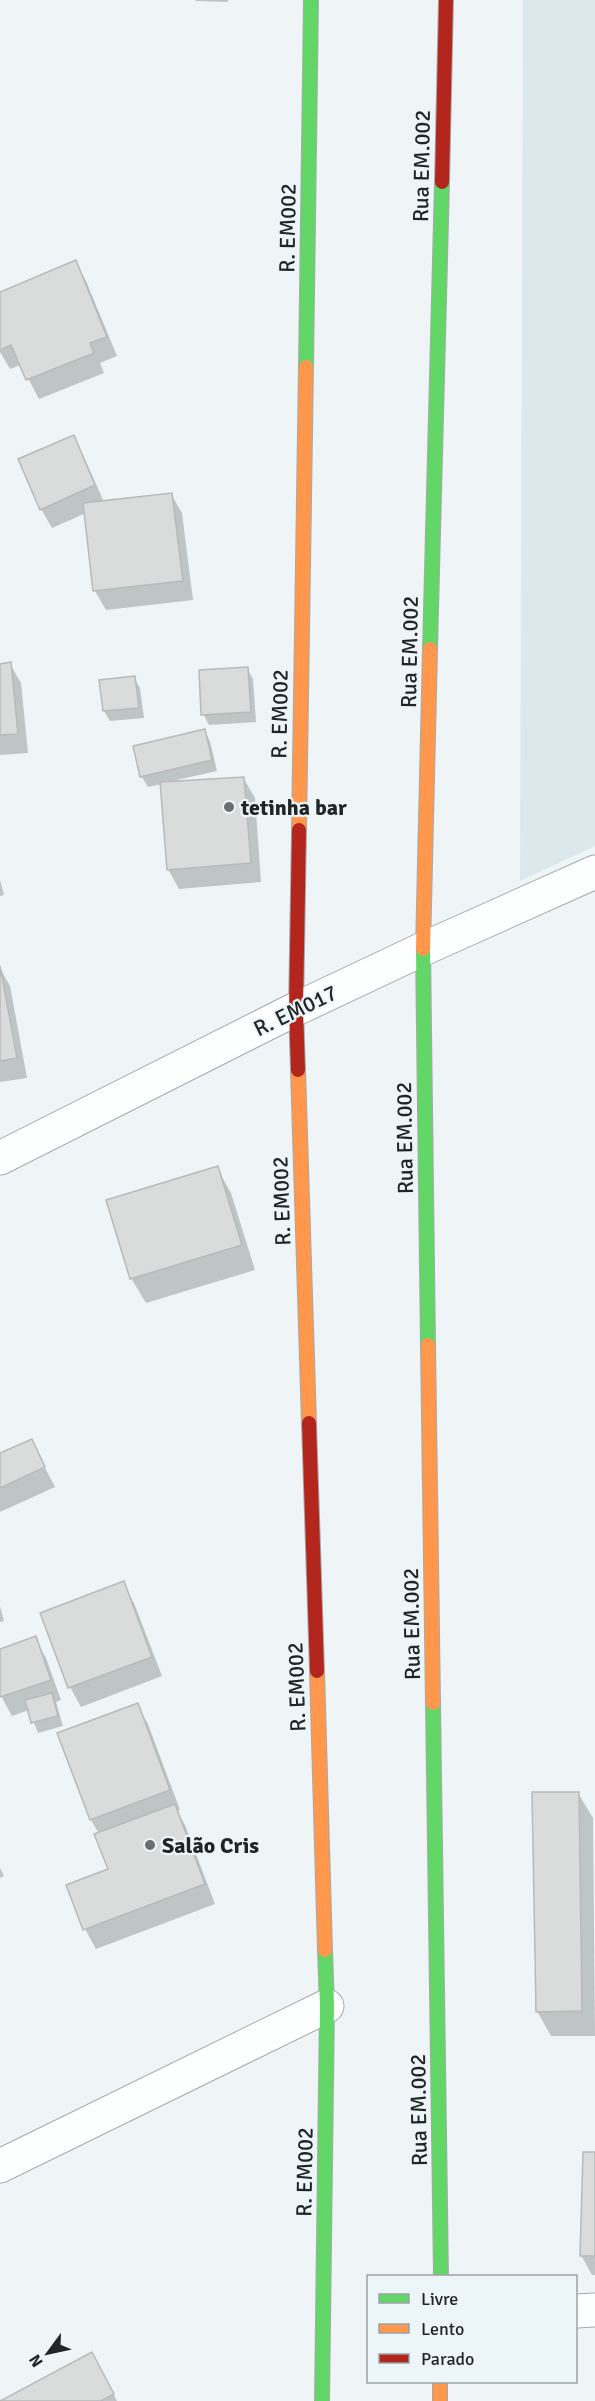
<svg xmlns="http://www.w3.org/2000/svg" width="595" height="2401" font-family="Signika,sans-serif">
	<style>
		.built { fill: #dce9ec }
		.shadow { fill: #0003 }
		.building { fill: #dadbdb; stroke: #b8baba; stroke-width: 1.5 }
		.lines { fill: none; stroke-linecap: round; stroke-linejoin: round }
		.street-casing { stroke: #a6aaab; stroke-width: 35 }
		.fast-casing { stroke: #a6aaab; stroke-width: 16 }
		.slow-casing { stroke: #a6aaab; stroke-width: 16 }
		.jam-casing { stroke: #a6aaab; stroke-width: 16 }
		.street { stroke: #fdfefe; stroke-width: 33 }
		.fast { stroke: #63d668; stroke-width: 14 }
		.slow { stroke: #ff974d; stroke-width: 14 }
		.jam { stroke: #b3261e; stroke-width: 14 }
		.poi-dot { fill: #6a6e6f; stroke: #ecf6f9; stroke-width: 2 }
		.labels { text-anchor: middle; stroke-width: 4.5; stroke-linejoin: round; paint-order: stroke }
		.street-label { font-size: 22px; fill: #222526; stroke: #ecf6f9 }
		.poi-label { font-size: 22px; font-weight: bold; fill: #222526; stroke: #ecf6f9; text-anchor: start }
	</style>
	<rect width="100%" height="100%" fill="#eff5f6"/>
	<!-- built -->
	<path class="built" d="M523,0H595V846L520,881Z"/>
	<!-- shadow -->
	<g class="shadow">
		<path d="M195,0H228V2L196,1Z"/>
		<path d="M75,262L86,281L117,356L100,363L104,373L39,399L21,365L10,369L0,352V293Z"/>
		<path d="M73,437L84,457L104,502L171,494L182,513L193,600L106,610L95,591L86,513L52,528L41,509Z"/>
		<path d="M10,664L21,683L28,753L0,755V665Z"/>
		<path d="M247,668L253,679L256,722L209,725L203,714Z"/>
		<path d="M134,678L140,688L144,718L110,721L104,711Z"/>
		<path d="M204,731L210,741L217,771L172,781L244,779L255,798L261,882L179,889L168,869L162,784L148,787L142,777L135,747Z"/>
		<path d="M0,880L4,895L0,896Z"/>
		<path d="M0,968L10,986L27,1078L0,1082Z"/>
		<path d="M217,1168L231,1193L255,1270L146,1303L131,1278Z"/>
		<path d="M31,1441L55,1487L0,1512V1455Z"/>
		<path d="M123,1583L134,1603L162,1676L81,1707L70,1687Z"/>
		<path d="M0,1606L4,1621L0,1622Z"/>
		<path d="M35,1638L46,1658L61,1700L56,1702L63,1726L38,1733L29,1710L12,1716L0,1694V1651Z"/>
		<path d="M137,1705L148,1724L180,1810L177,1811L185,1825L215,1904L96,1949L85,1929L68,1886L110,1870L99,1834L91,1820Z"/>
		<path d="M578,1793L593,1818L595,2036H551L537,2011Z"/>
		<path d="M0,1868L4,1876L0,1878Z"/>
		<path d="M595,2154V2275H592L581,2255Z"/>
		<path d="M103,2373L117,2401H1Z"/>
	</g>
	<!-- building -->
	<g class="building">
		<path d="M76,260L107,337L90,343L94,353L26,380L11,345L0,350V292Z"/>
		<path d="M74,435L95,485L40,510L18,459Z"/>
		<path d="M172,493L183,581L93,591L83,503Z"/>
		<path d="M11,662L18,734L0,735V664Z"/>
		<path d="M248,667L251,712L201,715L199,670Z"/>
		<path d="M135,676L139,708L103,711L99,680Z"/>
		<path d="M205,729L212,760L140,777L133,746Z"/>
		<path d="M244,777L251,863L167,870L160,782Z"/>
		<path d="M0,966L17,1058L0,1061Z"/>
		<path d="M218,1166L242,1245L130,1279L106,1200Z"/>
		<path d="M32,1439L45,1467L0,1488V1453Z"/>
		<path d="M124,1581L152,1657L68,1688L40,1613Z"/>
		<path d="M36,1636L51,1680L0,1697V1649Z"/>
		<path d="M52,1693L58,1716L31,1723L25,1700Z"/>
		<path d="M138,1703L170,1790L90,1820L57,1733Z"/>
		<path d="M532,1792H579L582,2011L536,2012Z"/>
		<path d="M175,1804L205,1884L83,1930L66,1885L108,1869L94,1834Z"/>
		<path d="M583,2152H595V2256H580Z"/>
		<path d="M92,2352L114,2394L101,2401H0Z"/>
	</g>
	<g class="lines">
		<defs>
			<g id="street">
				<path d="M0,1158L296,1009L423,949L595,872"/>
				<path d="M0,2166L327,2006"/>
				<path d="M576,2311L595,2310"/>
			</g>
			<g id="fast">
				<path d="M306,367L311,0"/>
				<path d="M430,649L442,182"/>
				<path d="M423,949L428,1345"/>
				<path d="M433,1703L441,2276"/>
				<path d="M322,2401L327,2006L325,1950"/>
			</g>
			<g id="slow">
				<path d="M299,830L306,367"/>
				<path d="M423,949L430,649"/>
				<path d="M298,1070L309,1423"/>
				<path d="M428,1345L433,1703"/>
				<path d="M317,1671L325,1950"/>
				<path d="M440,2382V2401"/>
			</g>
			<g id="jam">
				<path d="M442,182L446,0"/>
				<path d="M298,1070L296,1009L299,830"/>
				<path d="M309,1423L317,1671"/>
			</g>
		</defs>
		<!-- street casing -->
		<use href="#street" class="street-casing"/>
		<!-- fast casing -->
		<use href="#fast" class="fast-casing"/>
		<!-- slow casing -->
		<use href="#slow" class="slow-casing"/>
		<!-- jam casing -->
		<use href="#jam" class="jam-casing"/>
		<!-- street -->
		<use href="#street" class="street"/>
		<!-- fast -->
		<use href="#fast" class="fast"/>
		<!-- slow -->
		<use href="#slow" class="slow"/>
		<!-- jam -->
		<use href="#jam" class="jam"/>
	</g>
	<!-- markers -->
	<g class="poi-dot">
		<circle cx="229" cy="807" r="6"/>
		<circle cx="150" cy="1845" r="6"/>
	</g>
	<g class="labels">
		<!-- street labels -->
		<g class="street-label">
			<text transform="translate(421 166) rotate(-89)" y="8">Rua EM.002</text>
			<text transform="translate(287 228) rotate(-89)" y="8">R. EM002</text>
			<text transform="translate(409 652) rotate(-89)" y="8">Rua EM.002</text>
			<text transform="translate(279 714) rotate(-89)" y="8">R. EM002</text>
			<text transform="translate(295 1010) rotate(-26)" y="8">R. EM017</text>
			<text transform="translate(404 1138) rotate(-91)" y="8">Rua EM.002</text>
			<text transform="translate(281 1201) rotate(-92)" y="8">R. EM002</text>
			<text transform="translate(411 1624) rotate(-91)" y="8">Rua EM.002</text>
			<text transform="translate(296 1687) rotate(-92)" y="8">R. EM002</text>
			<text transform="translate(418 2110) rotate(-91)" y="8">Rua EM.002</text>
			<text transform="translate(304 2172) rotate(-89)" y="8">R. EM002</text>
		</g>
		<!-- poi labels -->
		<g class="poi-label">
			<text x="241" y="815">tetinha bar</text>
			<text x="162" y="1853">Salão Cris</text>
		</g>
	</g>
	<!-- legend -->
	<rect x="367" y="2275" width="210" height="108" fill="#ecf6f9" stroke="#9ba2a5" stroke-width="1.5"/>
	<rect x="379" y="2294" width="30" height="9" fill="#63d668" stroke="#9ba2a5" stroke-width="1.5"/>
	<text x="421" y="2305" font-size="18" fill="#222526">Livre</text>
	<rect x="379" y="2324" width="30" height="9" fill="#ff974d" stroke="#9ba2a5" stroke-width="1.5"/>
	<text x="421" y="2335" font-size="18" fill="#222526">Lento</text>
	<rect x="379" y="2354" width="30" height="9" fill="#b3261e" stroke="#9ba2a5" stroke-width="1.5"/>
	<text x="421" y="2365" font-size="18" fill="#222526">Parado</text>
	<!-- north arrow -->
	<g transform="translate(48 2353) rotate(237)" stroke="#ecf6f9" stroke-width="4.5" paint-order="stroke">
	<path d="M0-4.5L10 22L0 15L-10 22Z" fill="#222526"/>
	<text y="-9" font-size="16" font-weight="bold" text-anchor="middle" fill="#222526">N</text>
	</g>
</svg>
